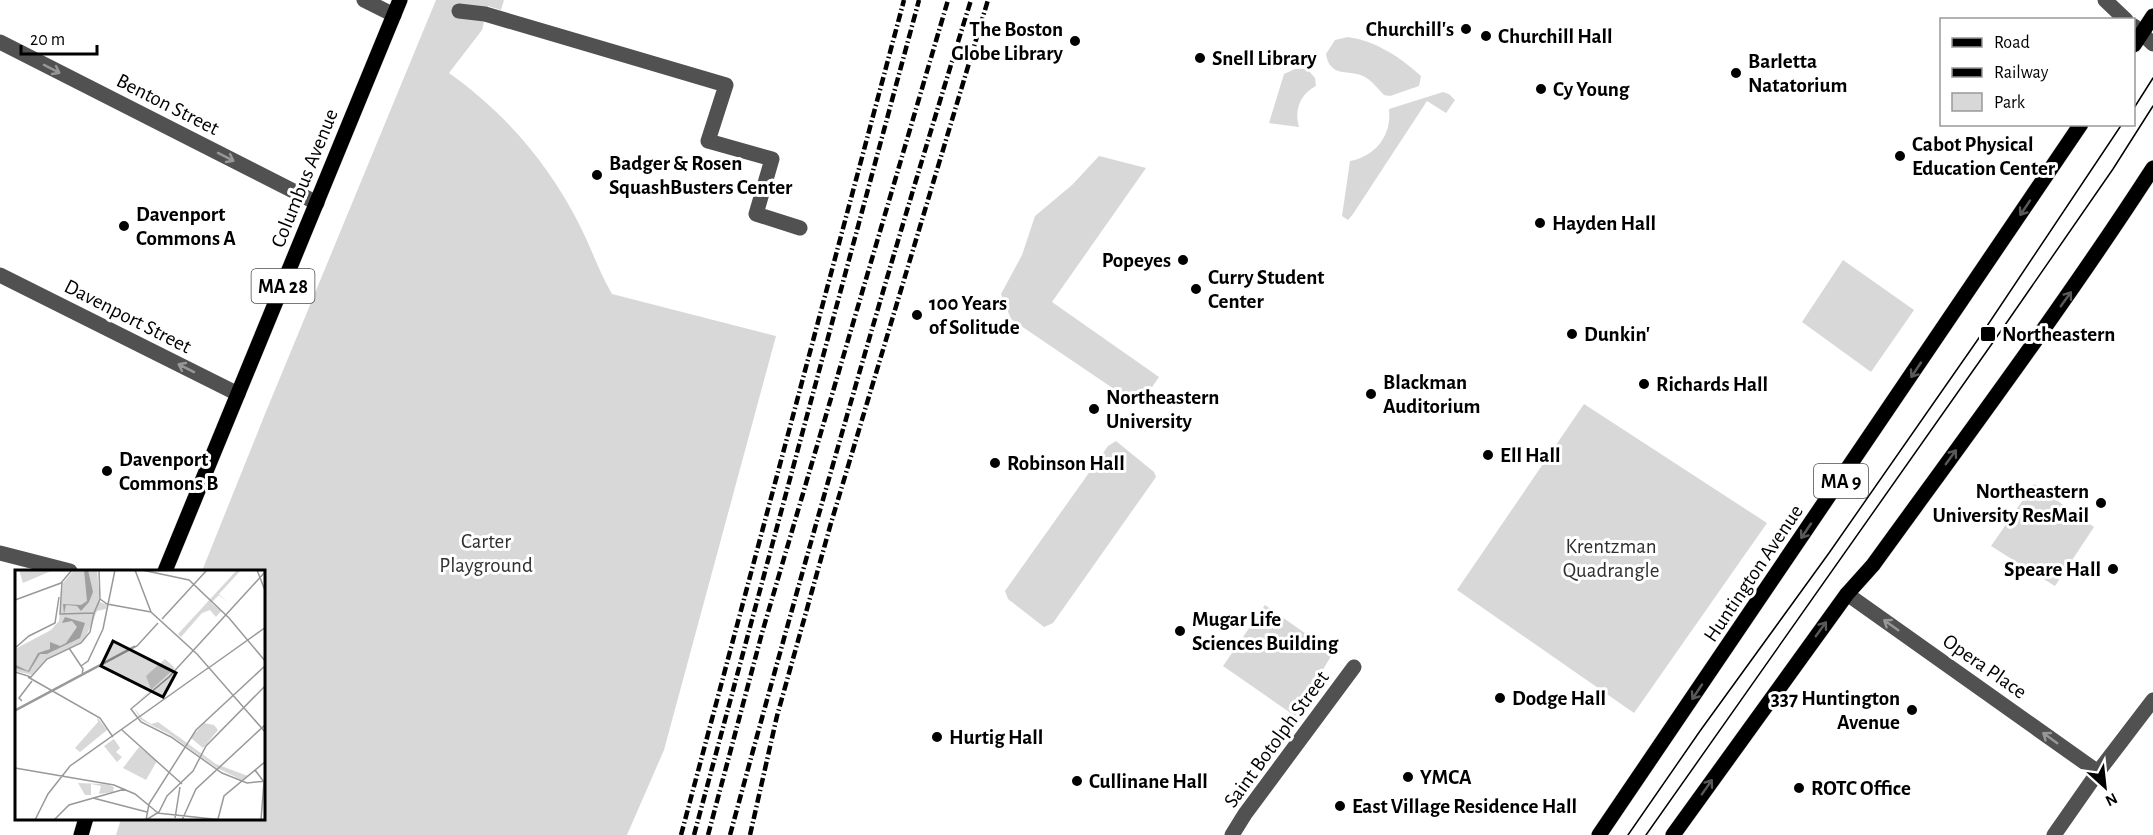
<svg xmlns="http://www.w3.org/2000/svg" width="2153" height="835" font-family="'Alegreya Sans',sans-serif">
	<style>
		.green { fill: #d8d8d8 }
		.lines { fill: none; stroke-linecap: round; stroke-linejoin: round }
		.major-casing { stroke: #dbdbdb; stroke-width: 16 }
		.minor { stroke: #515151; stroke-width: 15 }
		.major { stroke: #000; stroke-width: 15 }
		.tram { stroke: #000; stroke-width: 1.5 }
		.rail { stroke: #000; stroke-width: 4.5; stroke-dasharray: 9 3 1.5 3; stroke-linecap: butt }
		.oneway { stroke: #979797 }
		.oneway2 { stroke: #595959 }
		.poi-dot { fill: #000; stroke: #fff; stroke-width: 2 }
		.labels { text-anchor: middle; stroke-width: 6; stroke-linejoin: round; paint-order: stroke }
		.shield { fill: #fff; stroke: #4c4c4c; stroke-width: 1.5 }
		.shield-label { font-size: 20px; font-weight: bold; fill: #000 }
		.poi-label { font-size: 21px; font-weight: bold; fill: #000; stroke: #fff; text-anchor: start }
		.street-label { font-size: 21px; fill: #000; stroke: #fff }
		.park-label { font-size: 21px; fill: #2f2f2f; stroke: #fff }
		.inset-road { fill: none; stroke: #999; stroke-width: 1.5 }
		.view { fill: #000; fill-opacity: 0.15; stroke: #000; stroke-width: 3 }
		.inset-edge { fill: none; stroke: #000; stroke-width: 3 }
	</style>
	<rect width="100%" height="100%" fill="#fff"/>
	<!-- green -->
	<g class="green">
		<path d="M436,0H504L501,10L488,6L482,30L449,73C504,112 549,164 579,224C591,247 599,272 612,294L776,336L664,750L627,835H116L121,819L264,818V571H202L265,414Z"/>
		<path d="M1348,37C1376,41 1400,57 1421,76L1419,86L1390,96L1384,95C1377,88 1372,80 1363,76C1347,69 1330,78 1326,54L1335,40Z"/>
		<path d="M1295,69H1307L1315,78L1316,86C1300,94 1294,110 1299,127L1269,123L1284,74Z"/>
		<path d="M1443,92L1449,94L1455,100L1446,113L1427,101L1353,214L1348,220L1342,216L1350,161C1376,156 1392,135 1389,109Z"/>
		<path d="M1099,156L1146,168L1052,302L1159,377L1139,406L1011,319L1001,294L1022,255L1035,216L1072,185Z"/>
		<path d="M1843,260L1914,310L1871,372L1802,322Z"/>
		<path d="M1584,404L1767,523L1634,713L1457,590Z"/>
		<path d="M1116,441L1154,472L1156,477L1053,623L1044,627L1008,599L1005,591L1108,446Z"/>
		<path d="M2034,484L2094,527L2055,586L1991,546Z"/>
		<path d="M1265,605L1333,653L1295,716L1223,666Z"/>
	</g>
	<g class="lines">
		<defs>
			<g id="major">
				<path d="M2134,45L2153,16"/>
				<path d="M165,571L400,0"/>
				<path d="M81,835L86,818"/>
				<path d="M1599,835L2081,124"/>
				<path d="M1673,835L1847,594L1873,565C1968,434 2065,304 2153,168"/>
			</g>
		</defs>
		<!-- major casing -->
		<use href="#major" class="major-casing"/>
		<!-- minor -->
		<g class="minor">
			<path d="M364,0L394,15"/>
			<path d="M2105,0L2126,20"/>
			<path d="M459,11L485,14L726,85L708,141L772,159L756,214L800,228"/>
			<path d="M2134,26L2153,44"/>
			<path d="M0,42L317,203"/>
			<path d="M0,275L238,394"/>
			<path d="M0,553L70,571"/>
			<path d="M1847,594L2098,772"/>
			<path d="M1232,835L1245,814L1354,667"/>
			<path d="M2054,835L2098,772L2153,700"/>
		</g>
		<!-- major -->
		<use href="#major" class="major"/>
		<!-- tram -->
		<g class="tram">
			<path d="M2134,108L2153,78"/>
			<path d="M1628,835L1700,731L1829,553L1981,335L2122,124"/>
			<path d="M1646,835L1996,338L2113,169L2153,106"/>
		</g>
		<!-- rail -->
		<g class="rail">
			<path d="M681,835L904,0"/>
			<path d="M694,835L919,0"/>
			<path d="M708,835L762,633L948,0"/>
			<path d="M730,835C806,555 885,277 971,0"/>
			<path d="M750,835L777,716L831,523L988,0"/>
		</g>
	</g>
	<!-- one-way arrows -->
	<defs><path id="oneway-shaft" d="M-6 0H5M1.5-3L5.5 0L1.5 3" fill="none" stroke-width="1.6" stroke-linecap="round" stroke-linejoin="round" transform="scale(1.5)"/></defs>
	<g class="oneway">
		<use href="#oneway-shaft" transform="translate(52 69) rotate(27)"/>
		<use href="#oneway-shaft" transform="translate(226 157) rotate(27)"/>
		<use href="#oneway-shaft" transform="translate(186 368) rotate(-153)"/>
		<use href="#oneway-shaft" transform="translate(1891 625) rotate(-145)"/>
		<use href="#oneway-shaft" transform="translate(2050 738) rotate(-144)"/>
	</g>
	<g class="oneway2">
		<use href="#oneway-shaft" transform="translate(2025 208) rotate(124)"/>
		<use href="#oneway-shaft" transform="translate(2066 299) rotate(-54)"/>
		<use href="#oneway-shaft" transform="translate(1916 370) rotate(124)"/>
		<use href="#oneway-shaft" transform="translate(1951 457) rotate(-54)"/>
		<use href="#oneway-shaft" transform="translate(1806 531) rotate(124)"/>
		<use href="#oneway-shaft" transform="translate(1821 629) rotate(-54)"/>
		<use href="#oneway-shaft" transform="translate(1697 692) rotate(124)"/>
		<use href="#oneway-shaft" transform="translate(1707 787) rotate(-55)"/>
	</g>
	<!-- markers -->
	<g class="poi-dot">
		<circle cx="1466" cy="29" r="6"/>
		<circle cx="1486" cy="36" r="6"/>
		<circle cx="1075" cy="41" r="6"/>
		<circle cx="1200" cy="58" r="6"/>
		<circle cx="1736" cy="73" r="6"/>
		<circle cx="1541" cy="89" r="6"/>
		<circle cx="1900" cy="156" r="6"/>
		<circle cx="597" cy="175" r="6"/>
		<circle cx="1540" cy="223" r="6"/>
		<circle cx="124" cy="226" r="6"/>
		<circle cx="1183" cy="260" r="6"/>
		<circle cx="1196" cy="289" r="6"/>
		<circle cx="917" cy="315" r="6"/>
		<circle cx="1572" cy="334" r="6"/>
		<rect x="1980" y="326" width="16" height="16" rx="3"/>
		<circle cx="1644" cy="384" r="6"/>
		<circle cx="1371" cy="394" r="6"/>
		<circle cx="1094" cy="409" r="6"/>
		<circle cx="1488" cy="455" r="6"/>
		<circle cx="995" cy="463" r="6"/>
		<circle cx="107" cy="471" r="6"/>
		<circle cx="2101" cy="503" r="6"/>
		<circle cx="2113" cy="569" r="6"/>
		<circle cx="1180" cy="631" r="6"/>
		<circle cx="1500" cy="698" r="6"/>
		<circle cx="1912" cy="710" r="6"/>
		<circle cx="937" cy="737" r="6"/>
		<circle cx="1408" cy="777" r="6"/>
		<circle cx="1077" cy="781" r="6"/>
		<circle cx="1799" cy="788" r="6"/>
		<circle cx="1340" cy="806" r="6"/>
	</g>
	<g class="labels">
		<!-- shield labels -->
		<g class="shield">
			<rect x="251.5" y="269" width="63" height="34" rx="4.5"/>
			<rect x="1814" y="464" width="54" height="34" rx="4.5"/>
		</g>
		<g class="shield-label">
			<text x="283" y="293">MA 28</text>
			<text x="1841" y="488">MA 9</text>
		</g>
		<!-- poi labels -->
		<g class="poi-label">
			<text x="1063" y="36" text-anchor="end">The Boston<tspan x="1063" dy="24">Globe Library</tspan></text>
			<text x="1454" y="36" text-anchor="end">Churchill's</text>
			<text x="1498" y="43">Churchill Hall</text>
			<text x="1212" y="65">Snell Library</text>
			<text x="1748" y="68">Barletta<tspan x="1748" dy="24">Natatorium</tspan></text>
			<text x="1553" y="96">Cy Young</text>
			<text x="1912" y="151">Cabot Physical<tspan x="1912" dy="24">Education Center</tspan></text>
			<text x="609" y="170">Badger &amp; Rosen<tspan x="609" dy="24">SquashBusters Center</tspan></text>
			<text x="136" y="221">Davenport<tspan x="136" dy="24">Commons A</tspan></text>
			<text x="1552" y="230">Hayden Hall</text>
			<text x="1171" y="267" text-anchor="end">Popeyes</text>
			<text x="1208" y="284">Curry Student<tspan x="1208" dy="24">Center</tspan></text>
			<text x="929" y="310">100 Years<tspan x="929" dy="24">of Solitude</tspan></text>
			<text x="1584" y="341">Dunkin'</text>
			<text x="2002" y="341">Northeastern</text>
			<text x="1383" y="389">Blackman<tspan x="1383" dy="24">Auditorium</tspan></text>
			<text x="1656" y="391">Richards Hall</text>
			<text x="1106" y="404">Northeastern<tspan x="1106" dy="24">University</tspan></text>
			<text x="1500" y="462">Ell Hall</text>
			<text x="119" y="466">Davenport<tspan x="119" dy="24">Commons B</tspan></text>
			<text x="1007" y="470">Robinson Hall</text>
			<text x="2089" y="498" text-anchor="end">Northeastern<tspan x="2089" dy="24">University ResMail</tspan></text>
			<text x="2101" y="576" text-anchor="end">Speare Hall</text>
			<text x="1192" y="626">Mugar Life<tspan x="1192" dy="24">Sciences Building</tspan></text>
			<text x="1512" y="705">Dodge Hall</text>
			<text x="1900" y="705" text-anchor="end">337 Huntington<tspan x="1900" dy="24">Avenue</tspan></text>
			<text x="949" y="744">Hurtig Hall</text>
			<text x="1420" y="784">YMCA</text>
			<text x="1089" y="788">Cullinane Hall</text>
			<text x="1811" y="795">ROTC Office</text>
			<text x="1352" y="813">East Village Residence Hall</text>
		</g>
		<!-- street labels -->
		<g class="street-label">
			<text transform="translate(168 104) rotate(27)" y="7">Benton Street</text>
			<text transform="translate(304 178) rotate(-68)" y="7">Columbus Avenue</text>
			<text transform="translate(128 316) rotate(27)" y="7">Davenport Street</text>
			<text transform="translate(1753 573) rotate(-56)" y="7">Huntington Avenue</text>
			<text transform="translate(1985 666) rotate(35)" y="7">Opera Place</text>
			<text transform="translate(1276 739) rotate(-54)" y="7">Saint Botolph Street</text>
		</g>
		<!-- park labels -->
		<g class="park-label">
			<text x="486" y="548">Carter<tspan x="486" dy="24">Playground</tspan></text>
			<text x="1611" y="553">Krentzman<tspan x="1611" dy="24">Quadrangle</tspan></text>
		</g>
	</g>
	<!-- overview -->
	<g transform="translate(15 570)">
		<rect width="250" height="250" fill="#fff"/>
		<path d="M4,0H35L36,1L8,13ZM59,0H82L85,32L92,35L91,39L82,41L69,71L33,88L17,105L0,101V79L36,60L44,51L48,13ZM222,0H226L204,24L212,32L204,25L196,33L206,41L201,47L195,40L187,43L166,67L163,64ZM150,89L160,98L116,138L136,119L131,106ZM119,138L127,148L136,154L143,152L201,194L233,206L227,210L202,198L154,164L126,150ZM82,147L92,160L65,182L60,178L83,152ZM189,153L199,155L203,160L188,178L176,168ZM99,169L105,178L101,182L107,187L102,192L89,176ZM124,177L142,191L131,210L108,198ZM63,213L87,214L94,215L106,220L99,217L98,222L84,224L86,216L76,214V225H70Z" fill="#d8d8d8"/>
		<path d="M69,0H73L78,22L74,32L66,41L62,36L51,35L49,44L48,34L66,35L72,31ZM50,47L70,53L65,68L32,84H25L14,102L1,98L0,90L1,95L13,101L23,83L35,79V72L45,76L51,73L62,57L57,51L47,53Z" fill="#9f9f9f"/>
		<path class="inset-road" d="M120,0L136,42L182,84L251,163M127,0L174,10L214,48L251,92M242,0L251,23M251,1L154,107L116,139L126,152L156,167L207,203L232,213L251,211M47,12L45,44L79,43L85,29L84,0M85,29L92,34L136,42M0,30L46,13L57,0M147,49L192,0M0,78L14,66L40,53L44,27M54,78L68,99L67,105M66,96L73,91L88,59L100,0M192,99L251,57M0,102L16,107L32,89L66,73L75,62L79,43M13,107L85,148L98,167M7,131L4,128L17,111M0,140L120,76M0,141L122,76L143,53M107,160L167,214M0,198L99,215L120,224L143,243M240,200L249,212L246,250M78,228L132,242M142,243L207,250M160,248L165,217M203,249L209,226L251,191M20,250L33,224L55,196L193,98M39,250L54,235L110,219M131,250L134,234L181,160L251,95M131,250L144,242L152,226L178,201L191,176L251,115M167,250L181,219L251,154"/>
		<path class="view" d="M98,71L161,103L148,127L86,96Z"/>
		<rect width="250" height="250" class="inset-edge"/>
	</g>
	<!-- legend -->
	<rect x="1940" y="18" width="195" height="108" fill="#ffffff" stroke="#999999" stroke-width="1.5"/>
	<rect x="1952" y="38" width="30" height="9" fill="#000000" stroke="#999999" stroke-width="1.5"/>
	<text x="1994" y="48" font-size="18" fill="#000000">Road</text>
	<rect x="1952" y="68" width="30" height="9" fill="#000000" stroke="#999999" stroke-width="1.5"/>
	<text x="1994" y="78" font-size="18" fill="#000000">Railway</text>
	<rect x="1952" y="93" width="30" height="18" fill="#d8d8d8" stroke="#999999" stroke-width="1.5"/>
	<text x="1994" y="108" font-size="18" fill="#000000">Park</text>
	<!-- north arrow -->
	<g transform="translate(2105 787) rotate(153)" stroke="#ffffff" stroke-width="4.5" paint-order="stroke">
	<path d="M0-4.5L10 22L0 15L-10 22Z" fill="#000000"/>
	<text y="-9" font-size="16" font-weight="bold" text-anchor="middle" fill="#000000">N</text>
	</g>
	<!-- scale -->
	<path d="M21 45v9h76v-9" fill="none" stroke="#000000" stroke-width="3"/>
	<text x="30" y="45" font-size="18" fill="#000000" stroke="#ffffff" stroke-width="4.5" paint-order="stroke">20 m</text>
</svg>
